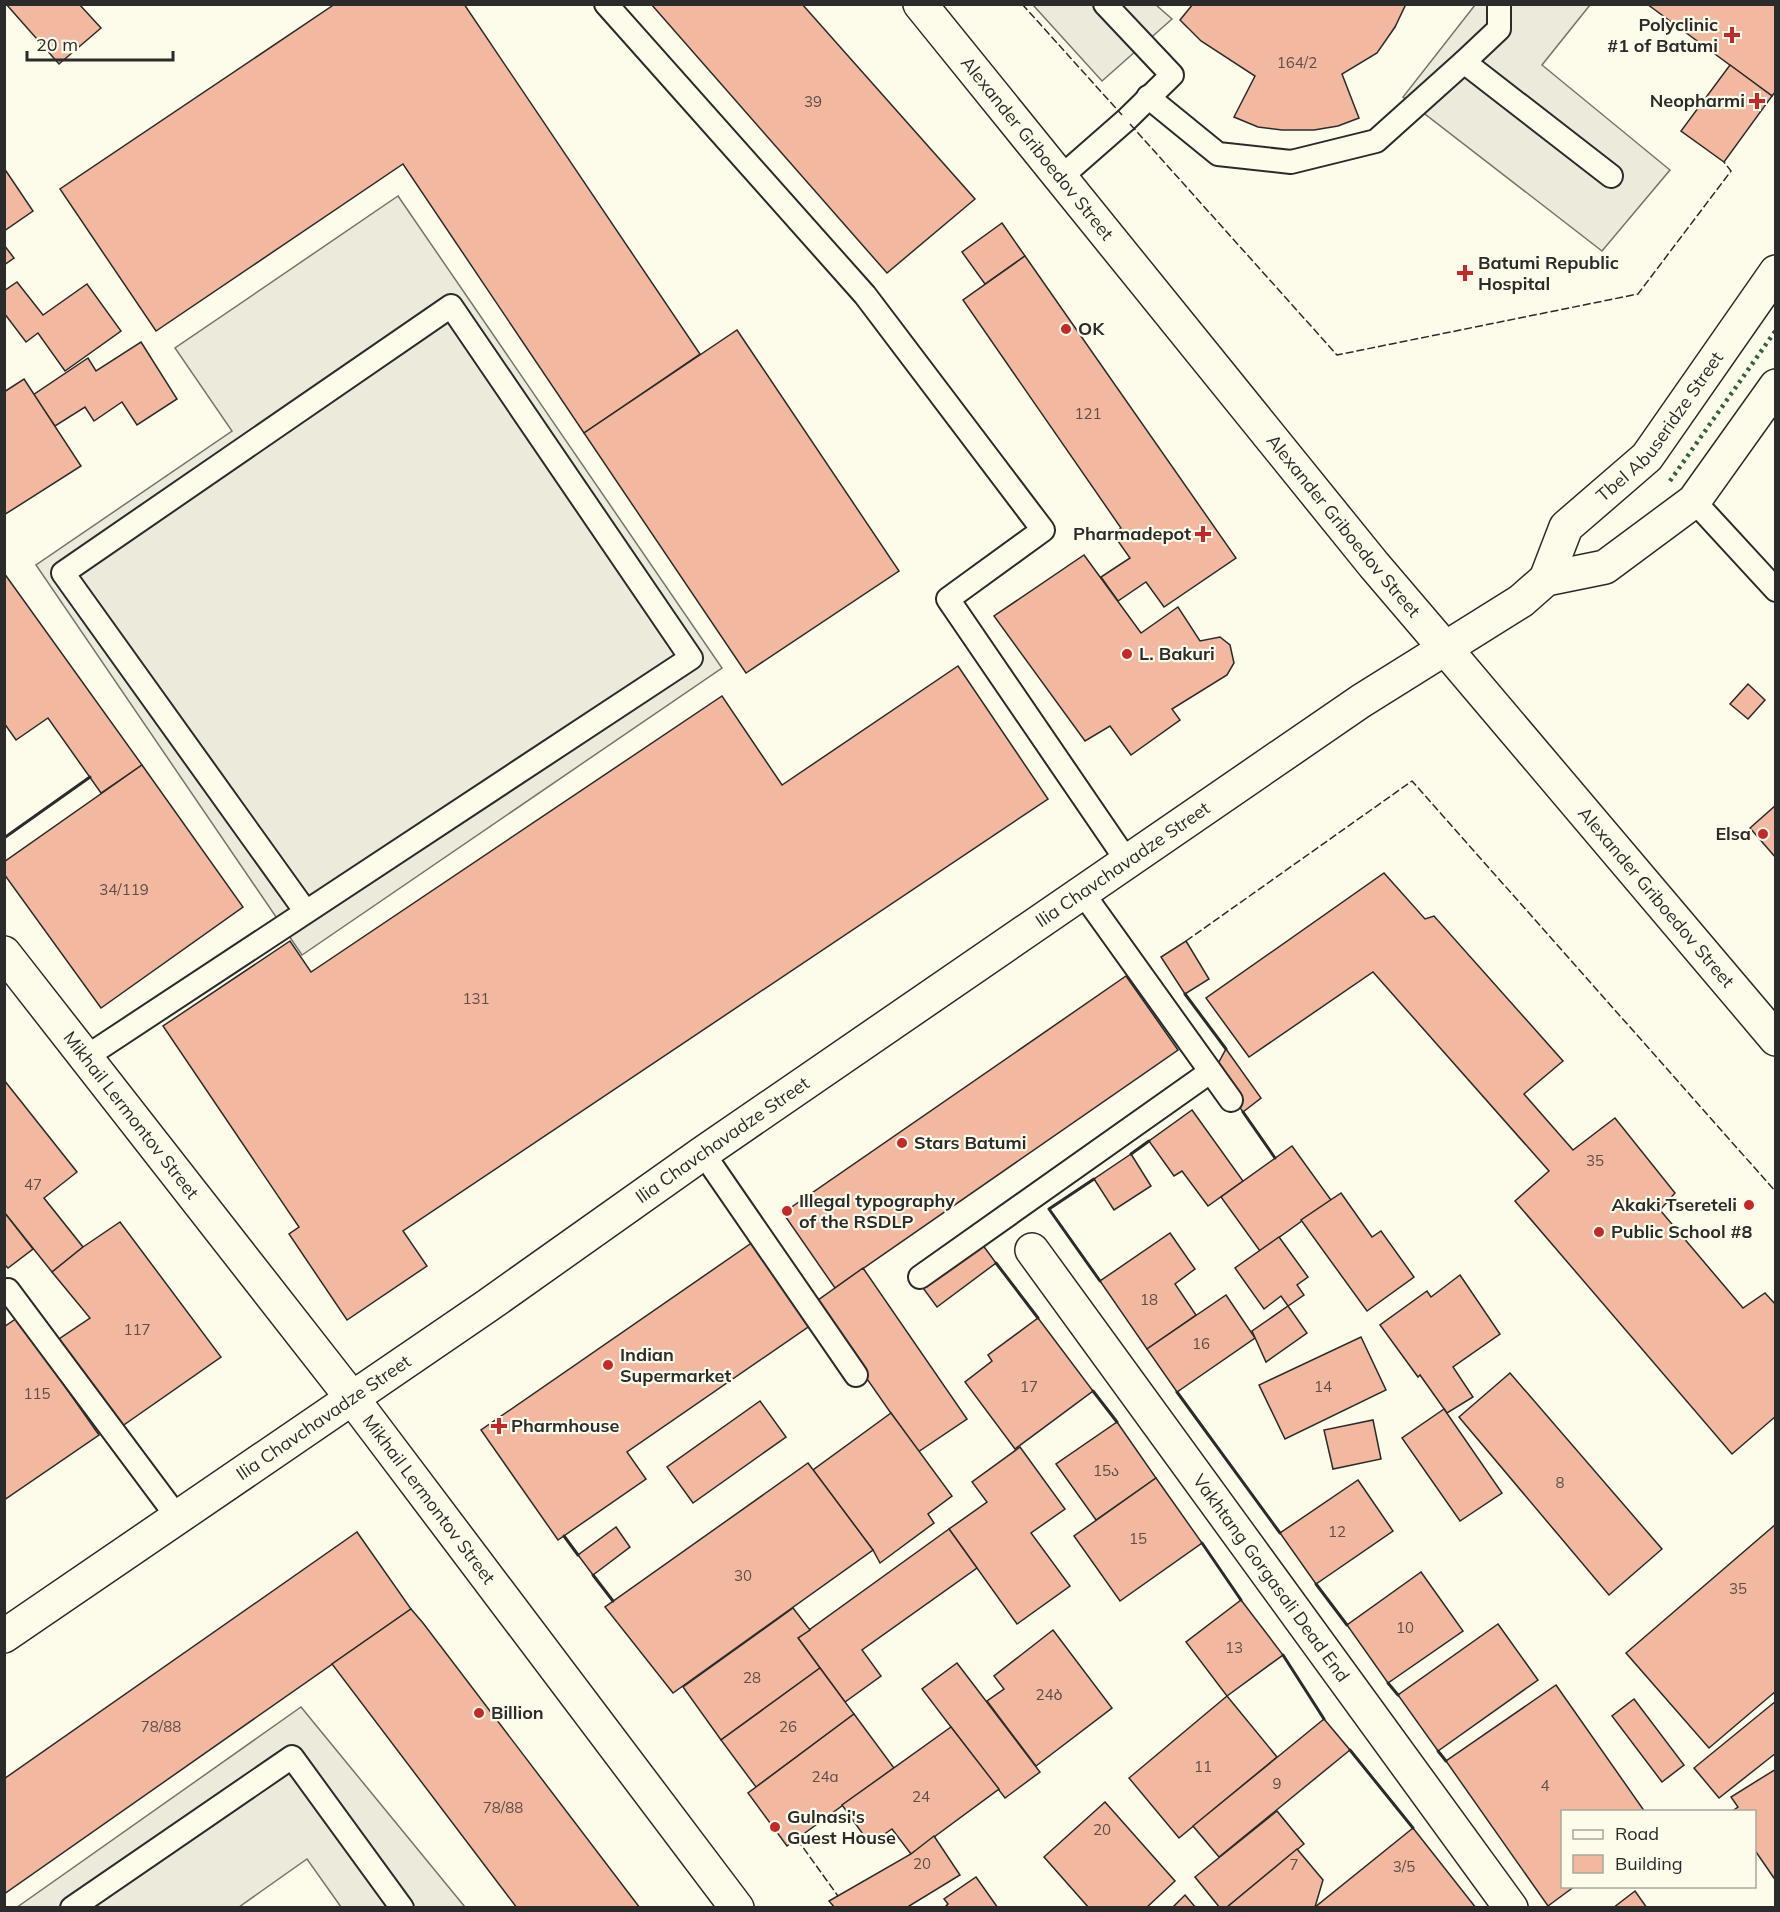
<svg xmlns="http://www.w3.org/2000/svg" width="1780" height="1912" font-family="Mulish,'Noto Sans Georgian',sans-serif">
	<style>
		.parking { fill: #eceadb; stroke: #74746e; stroke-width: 1.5 }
		.building { fill: #f2b8a0; stroke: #2b2b2b; stroke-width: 1.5 }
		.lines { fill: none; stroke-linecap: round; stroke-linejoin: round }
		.lane-casing { stroke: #2b2b2b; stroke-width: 26 }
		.street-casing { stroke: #2b2b2b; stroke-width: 36 }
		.secondary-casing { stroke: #2b2b2b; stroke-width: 36 }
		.lane { stroke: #fdfbea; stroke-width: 22 }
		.street { stroke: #fdfbea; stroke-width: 33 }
		.secondary { stroke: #fdfbea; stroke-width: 33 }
		.hedge { stroke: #34623c; stroke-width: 4.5; stroke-dasharray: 3 4.5; stroke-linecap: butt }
		.fence { stroke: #2b2b2b; stroke-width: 1.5; stroke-dasharray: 8 3; stroke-linecap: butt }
		.wall { stroke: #2b2b2b; stroke-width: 3 }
		.poi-dot { fill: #c62828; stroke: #fdfbea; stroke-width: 2 }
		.labels { text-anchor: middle; stroke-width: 4.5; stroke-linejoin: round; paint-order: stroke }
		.number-label { font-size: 15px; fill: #5d4e48 }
		.poi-label { font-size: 18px; font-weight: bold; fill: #2b2b2b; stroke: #fdfbea; text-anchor: start }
		.street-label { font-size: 18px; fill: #2b2b2b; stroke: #fdfbea }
	</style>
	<rect width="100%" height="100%" fill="#fdfbea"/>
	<!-- parking -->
	<g class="parking">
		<path d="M1033,5H1156L1172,19L1102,81Z"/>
		<path d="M1475,5H1590L1542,65L1670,170L1602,251L1403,97Z"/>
		<path d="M398,196L722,668L302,955L36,565L232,431L175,348Z"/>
		<path d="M301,1707L465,1907H341L307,1859L239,1907L16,1908Z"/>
	</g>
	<!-- building -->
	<g class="building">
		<path d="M6,4H79L101,28L59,64Z"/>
		<path d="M335,4H464L700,354L584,433L403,164L156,331L60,189Z"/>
		<path d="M651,4H802L975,199L887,273Z"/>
		<path d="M1193,4H1406L1395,27L1377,53L1342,74L1359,118L1338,126L1314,130H1282L1258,127L1234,117L1255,76L1201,41L1180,20Z"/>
		<path d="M1647,4H1776V91L1772,96Z"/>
		<path d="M1730,65L1772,96L1724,162L1681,131Z"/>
		<path d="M4,168L33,211L4,231Z"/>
		<path d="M1002,223L1025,256L985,284L962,252Z"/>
		<path d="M4,245L14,258L4,265Z"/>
		<path d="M1025,256L1236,558L1164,607L1146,582L1118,601L1101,577L1130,558L1113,534L1121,528L963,300Z"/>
		<path d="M17,282L43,315L87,284L121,331L65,371L38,333L26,342L4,313V291Z"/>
		<path d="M737,330L899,571L746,673L584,433Z"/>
		<path d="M141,342L177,399L137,425L122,402L94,421L85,407L55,426L33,395L88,358L96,371Z"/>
		<path d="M24,379L81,466L4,515V392Z"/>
		<path d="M1084,555L1141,633L1178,607L1200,641L1220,637L1230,645L1234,663L1227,675L1172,709L1180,720L1131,755L1110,726L1085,741L994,616Z"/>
		<path d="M4,573L142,765L101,793L48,718L16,740L4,723Z"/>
		<path d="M958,666L1048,799L403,1231L427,1266L347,1320L289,1234L299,1227L163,1026L290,941L311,972L722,696L782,785Z"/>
		<path d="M1748,684L1765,700L1748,719L1730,704Z"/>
		<path d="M142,765L243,907L101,1008L4,874V862Z"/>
		<path d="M1776,805V858L1750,828Z"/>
		<path d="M1384,873L1425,919L1434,916L1563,1061L1524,1094L1573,1150L1615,1118L1675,1193L1660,1210L1743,1308L1765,1293L1776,1305V1416L1732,1454L1515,1201L1549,1171L1373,972L1249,1057L1206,998Z"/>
		<path d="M1186,941L1209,979L1185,994L1161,957Z"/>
		<path d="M1126,976L1178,1050L835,1288L783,1213Z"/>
		<path d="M1226,1049L1261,1098L1243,1112L1214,1071Z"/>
		<path d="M4,1080L77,1172L44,1198L83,1247L52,1272L4,1212Z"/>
		<path d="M1192,1110L1243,1181L1208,1206L1182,1171L1174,1176L1149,1141Z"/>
		<path d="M1292,1146L1331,1200L1260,1251L1221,1197Z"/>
		<path d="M1131,1154L1151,1186L1114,1210L1094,1179Z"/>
		<path d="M1341,1193L1372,1237L1381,1231L1414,1277L1367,1311L1301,1220Z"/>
		<path d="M4,1212L33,1249L8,1268L4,1264Z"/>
		<path d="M120,1222L221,1357L118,1429L56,1341L90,1318L52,1272L83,1247Z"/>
		<path d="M1170,1233L1195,1269L1175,1284L1196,1315L1147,1349L1100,1281Z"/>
		<path d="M1279,1237L1308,1277L1297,1285L1304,1295L1288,1306L1281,1296L1264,1309L1235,1268Z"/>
		<path d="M753,1242L811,1325L627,1452L646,1479L558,1540L481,1430Z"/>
		<path d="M982,1244L996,1263L937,1307L923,1288Z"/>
		<path d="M863,1268L967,1419L918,1452L814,1303Z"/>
		<path d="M1460,1275L1500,1334L1453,1367L1473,1397L1447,1413L1420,1375L1418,1377L1380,1325L1427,1291L1431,1297Z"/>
		<path d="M1226,1295L1255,1338L1177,1392L1147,1349Z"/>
		<path d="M1288,1306L1307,1333L1266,1362L1252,1331Z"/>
		<path d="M17,1318L99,1435L4,1500V1327Z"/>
		<path d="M1038,1318L1093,1391L1015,1449L965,1382L992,1361L988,1355Z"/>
		<path d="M1361,1337L1386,1390L1285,1439L1259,1385Z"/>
		<path d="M1510,1373L1662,1549L1609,1595L1459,1417Z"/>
		<path d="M760,1401L786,1437L693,1503L667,1467Z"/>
		<path d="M1444,1409L1502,1493L1460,1521L1402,1438Z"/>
		<path d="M891,1413L952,1496L928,1514L934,1523L880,1563L873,1550L813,1470Z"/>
		<path d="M1373,1420L1381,1459L1333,1469L1324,1430Z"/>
		<path d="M1117,1422L1156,1478L1096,1520L1056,1464Z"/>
		<path d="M1020,1447L1065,1509L1031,1533L1070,1586L1017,1624L949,1529L987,1502L972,1482Z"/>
		<path d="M808,1463L873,1550L673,1693L605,1607Z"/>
		<path d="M1156,1478L1202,1543L1120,1601L1074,1536Z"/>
		<path d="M1358,1480L1393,1531L1316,1584L1280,1533Z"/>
		<path d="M1776,1524V1691L1709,1748L1626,1653Z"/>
		<path d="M616,1527L630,1547L593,1575L578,1555Z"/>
		<path d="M949,1529L977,1568L862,1650L881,1676L845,1702L798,1638Z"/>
		<path d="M357,1532L411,1609L4,1894V1779Z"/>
		<path d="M1421,1572L1463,1631L1388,1683L1347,1625Z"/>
		<path d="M1241,1600L1283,1655L1227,1696L1186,1642Z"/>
		<path d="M793,1608L810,1630L798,1638L820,1668L721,1740L683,1687Z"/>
		<path d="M411,1609L423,1623L640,1908H517L332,1664Z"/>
		<path d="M1498,1624L1538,1680L1438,1751L1398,1695Z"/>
		<path d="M1053,1630L1112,1708L1036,1766L987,1701L1004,1689L994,1676Z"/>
		<path d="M957,1663L1040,1772L1005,1798L922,1689Z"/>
		<path d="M820,1668L854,1714L756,1787L721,1740Z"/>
		<path d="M1556,1685L1645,1812H1562V1886H1575L1548,1906L1446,1761Z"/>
		<path d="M1227,1696L1277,1757L1179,1838L1129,1778Z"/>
		<path d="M1634,1699L1684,1765L1662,1782L1612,1716Z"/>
		<path d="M1776,1701V1753L1719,1798L1694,1768Z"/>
		<path d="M854,1714L894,1768L787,1846L748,1793Z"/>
		<path d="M1324,1719L1350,1750L1219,1857L1193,1826Z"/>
		<path d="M951,1727L999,1789L911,1854L892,1829L870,1844L842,1805Z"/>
		<path d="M1776,1769V1881L1754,1849V1812H1731L1738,1807L1731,1797Z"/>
		<path d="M1105,1802L1175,1881L1146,1908H1089L1044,1857Z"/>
		<path d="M1277,1811L1304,1844L1226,1908H1220L1195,1877Z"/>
		<path d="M1413,1828L1476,1908H1312L1315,1907Z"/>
		<path d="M934,1836L960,1875L906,1908H835L829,1901L911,1854Z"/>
		<path d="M1297,1849L1323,1880L1315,1907L1226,1908Z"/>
		<path d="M976,1877L998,1908H944L948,1904L944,1899Z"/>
		<path d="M1635,1891L1647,1908H1613Z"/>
		<path d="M1185,1895L1196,1908H1172Z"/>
	</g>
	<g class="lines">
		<defs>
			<g id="lane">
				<path d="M606,4L865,295L1043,530L948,599L1127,861"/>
				<path d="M1464,62L1499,29V4"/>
				<path d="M1148,97L1218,154L1291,162L1376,141L1464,62L1611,176"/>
				<path d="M1061,177L1126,120L1172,75L1105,4"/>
				<path d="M1694,501L1776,590"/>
				<path d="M1082,892L1231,1100"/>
				<path d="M86,1057L691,658L451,306L63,573L306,912"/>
				<path d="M703,1153L856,1375"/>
				<path d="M920,1277L1210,1072"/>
				<path d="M4,1292L8,1290L178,1518"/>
				<path d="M72,1908L292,1757L402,1908"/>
			</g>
			<g id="street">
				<path id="s1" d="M920,4L1374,565L1444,647"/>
				<path id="s2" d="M4,953L352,1398L737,1908"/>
				<path id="s3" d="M1032,1250L1511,1908"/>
			</g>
			<g id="secondary">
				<path id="s4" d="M1546,579L1566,527L1647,457L1776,272"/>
				<path id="s5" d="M1444,647L1776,1039"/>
				<path id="s6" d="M4,1636L487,1306L703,1153L1361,701L1521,601L1546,579L1605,567L1694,501L1776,386"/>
			</g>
		</defs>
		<!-- lane casing -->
		<use href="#lane" class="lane-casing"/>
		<!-- street casing -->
		<use href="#street" class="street-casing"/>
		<!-- secondary casing -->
		<use href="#secondary" class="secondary-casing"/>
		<!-- lane -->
		<use href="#lane" class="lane"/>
		<!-- street -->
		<use href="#street" class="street"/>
		<!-- secondary -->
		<use href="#secondary" class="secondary"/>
		<!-- hedge -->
		<path class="hedge" d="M1670,481L1776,330"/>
		<!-- fence -->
		<g class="fence">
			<path d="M1022,4L1122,115"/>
			<path d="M1130,124L1337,355L1638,294L1731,171L1724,162"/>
			<path d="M1186,941L1412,781L1776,1192"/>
			<path d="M797,1839L838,1896"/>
		</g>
		<!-- wall -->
		<g class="wall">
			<path d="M4,838L90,777"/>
			<path d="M1185,994L1226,1049"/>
			<path d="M1243,1112L1275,1158"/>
			<path d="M1131,1154L1149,1141"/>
			<path d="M1094,1179L1049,1209L1100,1281"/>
			<path d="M996,1263L1038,1318"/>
			<path d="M1093,1391L1117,1422"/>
			<path d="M1177,1392L1280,1533"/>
			<path d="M564,1536L578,1555"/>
			<path d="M1202,1543L1241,1600"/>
			<path d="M593,1575L613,1601"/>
			<path d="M1316,1584L1347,1625"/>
			<path d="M1283,1655L1324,1719"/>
			<path d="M1388,1683L1398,1695"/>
			<path d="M1350,1750L1413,1828"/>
			<path d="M1438,1751L1446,1761"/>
		</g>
	</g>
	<!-- markers -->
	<g class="poi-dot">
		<path d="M1729 26h6v6h6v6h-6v6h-6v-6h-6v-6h6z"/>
		<path d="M1754 92h6v6h6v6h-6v6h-6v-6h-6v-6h6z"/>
		<path d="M1462 264h6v6h6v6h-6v6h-6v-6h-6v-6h6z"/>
		<circle cx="1066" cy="329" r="6"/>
		<path d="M1200 525h6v6h6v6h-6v6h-6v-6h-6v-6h6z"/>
		<circle cx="1127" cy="654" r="6"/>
		<circle cx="1763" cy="834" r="6"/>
		<circle cx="902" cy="1143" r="6"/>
		<circle cx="1749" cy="1205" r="6"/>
		<circle cx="787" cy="1211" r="6"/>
		<circle cx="1599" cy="1232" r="6"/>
		<circle cx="608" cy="1365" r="6"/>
		<path d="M496 1417h6v6h6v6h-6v6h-6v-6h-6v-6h6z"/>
		<circle cx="479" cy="1713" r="6"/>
		<circle cx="775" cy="1827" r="6"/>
	</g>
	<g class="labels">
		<!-- number labels -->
		<g class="number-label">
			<text x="1297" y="68">164/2</text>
			<text x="813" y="107">39</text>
			<text x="1088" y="419">121</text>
			<text x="124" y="895">34/119</text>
			<text x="476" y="1004">131</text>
			<text x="1595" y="1166">35</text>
			<text x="33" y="1190">47</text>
			<text x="1149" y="1305">18</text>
			<text x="137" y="1335">117</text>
			<text x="1201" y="1349">16</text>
			<text x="1029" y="1392">17</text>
			<text x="1323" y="1392">14</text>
			<text x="37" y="1399">115</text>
			<text x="1106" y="1476">15ა</text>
			<text x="1560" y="1488">8</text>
			<text x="1337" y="1537">12</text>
			<text x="1138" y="1544">15</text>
			<text x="743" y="1581">30</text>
			<text x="1738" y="1594">35</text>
			<text x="1405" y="1633">10</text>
			<text x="1234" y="1653">13</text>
			<text x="752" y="1683">28</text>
			<text x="1049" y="1700">24ბ</text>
			<text x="161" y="1732">78/88</text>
			<text x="788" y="1732">26</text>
			<text x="1203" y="1772">11</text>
			<text x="825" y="1782">24a</text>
			<text x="1277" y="1789">9</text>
			<text x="1545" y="1791">4</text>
			<text x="921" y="1802">24</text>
			<text x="503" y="1813">78/88</text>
			<text x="1102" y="1835">20</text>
			<text x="922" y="1869">20</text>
			<text x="1294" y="1870">7</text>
			<text x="1404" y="1872">3/5</text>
		</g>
		<!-- poi labels -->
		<g class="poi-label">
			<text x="1718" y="31" text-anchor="end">Polyclinic<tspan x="1718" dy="21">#1 of Batumi</tspan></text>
			<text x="1745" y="107" text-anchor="end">Neopharmi</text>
			<text x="1478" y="269">Batumi Republic<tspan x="1478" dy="21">Hospital</tspan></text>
			<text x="1078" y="335">OK</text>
			<text x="1191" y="540" text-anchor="end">Pharmadepot</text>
			<text x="1139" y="660">L. Bakuri</text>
			<text x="1751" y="840" text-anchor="end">Elsa</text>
			<text x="914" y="1149">Stars Batumi</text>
			<text x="799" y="1207">Illegal typography<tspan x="799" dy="21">of the RSDLP</tspan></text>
			<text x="1737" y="1211" text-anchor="end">Akaki Tsereteli</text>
			<text x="1611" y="1238">Public School #8</text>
			<text x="620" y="1361">Indian<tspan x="620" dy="21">Supermarket</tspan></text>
			<text x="511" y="1432">Pharmhouse</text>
			<text x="491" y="1719">Billion</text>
			<text x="787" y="1823">Gulnasi's<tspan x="787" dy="21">Guest House</tspan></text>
		</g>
		<!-- street labels -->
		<g class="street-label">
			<text dy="6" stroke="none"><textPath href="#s1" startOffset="186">Alexander Griboedov Street</textPath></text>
			<text dy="6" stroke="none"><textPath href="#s4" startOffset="194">Tbel Abuseridze Street</textPath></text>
			<text dy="6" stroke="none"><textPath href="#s1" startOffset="672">Alexander Griboedov Street</textPath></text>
			<text dy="6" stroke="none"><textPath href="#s6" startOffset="1359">Ilia Chavchavadze Street</textPath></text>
			<text dy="6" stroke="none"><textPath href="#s5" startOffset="328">Alexander Griboedov Street</textPath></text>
			<text dy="6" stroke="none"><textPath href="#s2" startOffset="206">Mikhail Lermontov Street</textPath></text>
			<text dy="6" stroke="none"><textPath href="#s6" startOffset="873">Ilia Chavchavadze Street</textPath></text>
			<text dy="6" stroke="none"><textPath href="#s6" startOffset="387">Ilia Chavchavadze Street</textPath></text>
			<text dy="6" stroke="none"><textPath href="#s2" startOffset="692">Mikhail Lermontov Street</textPath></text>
			<text dy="6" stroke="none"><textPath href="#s3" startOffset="406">Vakhtang Gorgasali Dead End</textPath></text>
		</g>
	</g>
	<!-- border -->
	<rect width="1780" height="1912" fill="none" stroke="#2b2b2b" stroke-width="12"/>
	<!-- legend -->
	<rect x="1561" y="1810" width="195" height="78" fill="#fdfbea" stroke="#a9a89e" stroke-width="1.5"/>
	<rect x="1573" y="1830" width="30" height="9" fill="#fdfbea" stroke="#a9a89e" stroke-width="1.5"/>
	<text x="1615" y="1840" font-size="18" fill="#2b2b2b">Road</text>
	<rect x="1573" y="1855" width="30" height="18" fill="#f2b8a0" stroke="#a9a89e" stroke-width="1.5"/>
	<text x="1615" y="1870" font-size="18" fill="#2b2b2b">Building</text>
	<!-- scale -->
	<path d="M27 51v9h146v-9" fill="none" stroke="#2b2b2b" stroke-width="3"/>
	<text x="36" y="51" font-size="18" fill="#2b2b2b" stroke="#fdfbea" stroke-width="4.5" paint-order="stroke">20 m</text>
</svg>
